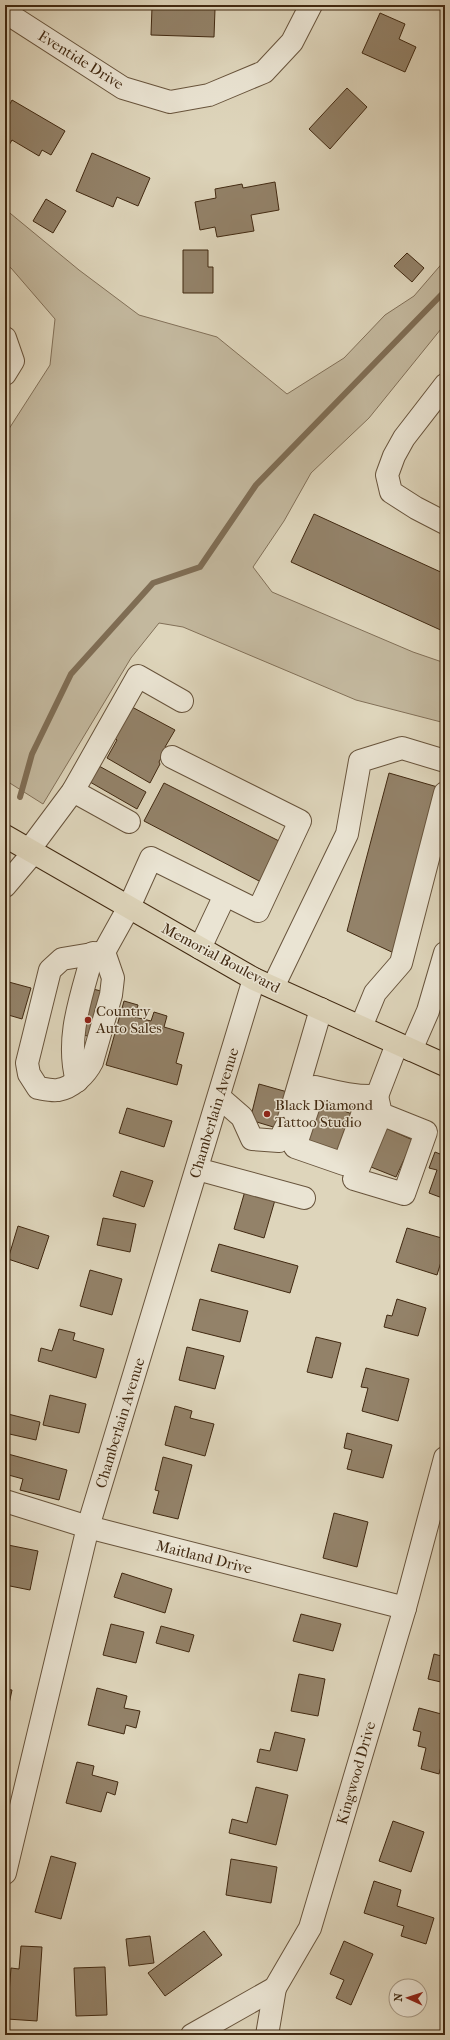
<svg xmlns="http://www.w3.org/2000/svg" width="450" height="2040" font-family="'IM FELL French Canon',serif">
	<style>
		.green { fill: #c3b89e; stroke: #827058 }
		.lines { fill: none; stroke-linecap: round; stroke-linejoin: round }
		.stream { stroke: #7f6d54; stroke-width: 6 }
		.building { fill: #938269; stroke: #412911 }
		.minor-casing { stroke: #68543c; stroke-width: 24 }
		.major-casing { stroke: #412911; stroke-width: 24 }
		.minor { stroke: #eae4d3; stroke-width: 22 }
		.major { stroke: #ded5bb; stroke-width: 22 }
		.poi-dot { fill: #8f2418; stroke: #eae4d3; stroke-width: 1.5 }
		.labels { text-anchor: middle; stroke-width: 3; stroke-linejoin: round; paint-order: stroke }
		.street-label { font-size: 15px; fill: #412911; stroke: #eae4d3 }
		.poi-label { font-size: 15px; fill: #412911; stroke: #eae4d3; text-anchor: start }
	</style>
	<rect width="100%" height="100%" fill="#ded5bb"/>
	<filter id="stains"><feTurbulence type="fractalNoise" baseFrequency=".005" numOctaves="4"/><feColorMatrix values="0 0 0 0 .2 0 0 0 0 .09 0 0 0 0 .02 0 0 0 .5 -.17"/></filter>
	<radialGradient id="worn" r=".72"><stop offset=".6" stop-color="#630" stop-opacity="0"/><stop offset="1" stop-color="#630" stop-opacity=".3"/></radialGradient>
	<!-- green -->
	<path class="green" d="M5,209L79,270L139,315L217,337L287,394L344,358L385,315L414,296L445,260V324L369,418L311,473L284,521L253,567L272,592L413,652L445,663V723L356,700L183,627L159,623L131,658L43,804L5,780V435L50,365L55,319L11,268L5,264Z"/>
	<g class="lines">
		<!-- stream -->
		<path class="stream" d="M20,797L32,754L71,674L153,583L200,567L256,485L445,291"/>
	</g>
	<!-- building -->
	<g class="building">
		<path d="M152,7L215,9L214,37L151,35Z"/>
		<path d="M380,13L405,24L399,39L416,47L405,72L362,53Z"/>
		<path d="M347,88L367,107L330,149L309,129Z"/>
		<path d="M12,100L65,131L51,155L42,150L39,156L12,140L5,152V113Z"/>
		<path d="M92,153L150,178L138,206L117,197L113,207L76,191Z"/>
		<path d="M275,182L279,210L251,215L254,231L217,237L215,227L200,230L195,202L216,198L215,189L242,184L243,188Z"/>
		<path d="M46,199L66,211L53,233L33,221Z"/>
		<path d="M183,250H208V267H213V293H183Z"/>
		<path d="M407,253L424,268L412,282L394,266Z"/>
		<path d="M314,514L445,574V632L291,562Z"/>
		<path d="M132,707L175,730L165,747L166,748L159,762L160,764L150,783L107,758L117,740L115,738Z"/>
		<path d="M99,766L146,792L137,809L90,782Z"/>
		<path d="M389,773L441,788L396,954L347,931Z"/>
		<path d="M164,783L281,842L261,882L144,821Z"/>
		<path d="M5,981L31,988L22,1019L5,1014Z"/>
		<path d="M93,989L101,991L90,1037L78,1033Z"/>
		<path d="M124,1001L138,1005L135,1017L151,1021L154,1012L167,1016L164,1027L184,1033L176,1063L182,1065L177,1085L106,1065Z"/>
		<path d="M259,1084L291,1093L280,1129L250,1120Z"/>
		<path d="M316,1100L357,1116L343,1153L304,1139Z"/>
		<path d="M127,1108L172,1121L164,1147L119,1133Z"/>
		<path d="M381,1126L415,1141L409,1154L407,1153L396,1177L366,1165Z"/>
		<path d="M435,1152L445,1156V1199L429,1193L437,1170L429,1168Z"/>
		<path d="M121,1171L153,1181L144,1207L113,1196Z"/>
		<path d="M245,1191L275,1200L264,1238L234,1229Z"/>
		<path d="M103,1218L136,1224L130,1252L97,1245Z"/>
		<path d="M18,1226L49,1236L38,1269L8,1259Z"/>
		<path d="M407,1228L445,1239V1249L437,1275L396,1262Z"/>
		<path d="M219,1244L298,1266L290,1293L211,1271Z"/>
		<path d="M90,1270L122,1279L112,1315L80,1306Z"/>
		<path d="M200,1299L248,1311L240,1342L192,1330Z"/>
		<path d="M397,1299L426,1308L418,1336L384,1327L387,1315L392,1316Z"/>
		<path d="M59,1329L75,1333L73,1340L104,1349L96,1378L38,1361L41,1348L52,1351Z"/>
		<path d="M316,1337L341,1343L332,1378L307,1372Z"/>
		<path d="M187,1347L224,1356L215,1389L179,1380Z"/>
		<path d="M366,1368L409,1379L398,1421L362,1411L368,1388L361,1387Z"/>
		<path d="M50,1395L86,1404L79,1433L43,1425Z"/>
		<path d="M175,1406L192,1411L190,1418L214,1424L205,1456L165,1445Z"/>
		<path d="M8,1414L40,1422L36,1440L5,1433Z"/>
		<path d="M347,1433L392,1445L383,1478L347,1469L352,1450L344,1448Z"/>
		<path d="M8,1454L67,1470L59,1500L20,1490L23,1479L5,1474Z"/>
		<path d="M163,1457L192,1465L178,1519L153,1513L159,1491L155,1490Z"/>
		<path d="M334,1513L368,1522L357,1567L323,1558Z"/>
		<path d="M8,1545L38,1551L30,1590L5,1585V1558Z"/>
		<path d="M122,1573L172,1589L165,1613L114,1597Z"/>
		<path d="M301,1614L341,1624L333,1651L293,1641Z"/>
		<path d="M111,1624L144,1632L136,1663L103,1655Z"/>
		<path d="M161,1626L194,1635L189,1652L156,1643Z"/>
		<path d="M434,1654L445,1657V1683L428,1679Z"/>
		<path d="M299,1674L325,1679L318,1716L291,1711Z"/>
		<path d="M97,1688L127,1696L124,1708L140,1711L136,1728L126,1725L124,1734L88,1725Z"/>
		<path d="M5,1689L12,1690L6,1718H5Z"/>
		<path d="M419,1708L445,1715V1751L439,1774L421,1769L426,1748L418,1746L421,1732L413,1730Z"/>
		<path d="M275,1732L305,1739L297,1771L257,1762L260,1749L270,1751Z"/>
		<path d="M77,1762L94,1766L92,1775L118,1782L115,1795L107,1792L101,1812L66,1803Z"/>
		<path d="M256,1787L288,1795L276,1845L229,1833L232,1819L247,1823Z"/>
		<path d="M393,1821L424,1832L411,1872L379,1861Z"/>
		<path d="M51,1856L76,1863L61,1919L35,1912Z"/>
		<path d="M231,1859L277,1867L271,1903L226,1895Z"/>
		<path d="M374,1881L401,1890L397,1906L434,1918L426,1944L401,1936L404,1926L364,1913Z"/>
		<path d="M204,1931L222,1955L165,1996L148,1973Z"/>
		<path d="M150,1936L154,1963L129,1966L126,1939Z"/>
		<path d="M344,1941L373,1954L351,2005L336,1998L344,1980L330,1974Z"/>
		<path d="M21,1946L42,1947L37,2021L7,2019L11,1968L19,1969Z"/>
		<path d="M105,1967L107,2015L76,2016L74,1968Z"/>
	</g>
	<g class="lines">
		<defs>
			<g id="minor">
				<path d="M5,12L123,88L170,102L209,95L264,72L292,42L311,5"/>
				<path d="M5,338L13,361L5,374"/>
				<path d="M445,385L404,438L394,456L387,475L391,492L416,508L445,523"/>
				<path d="M73,791L129,822"/>
				<path d="M29,850L73,791L138,676L182,701"/>
				<path d="M5,886L33,853"/>
				<path d="M200,948L225,895"/>
				<path d="M104,952L129,907L151,858L258,911L300,821L172,757"/>
				<path d="M104,952L113,978L111,995L92,1062C86,1074 72,1088 58,1090C52,1091 44,1089 38,1088L29,1074L27,1063L50,970L62,959Z"/>
				<path d="M273,987L347,834L360,761L402,748L445,761"/>
				<path d="M361,1027L375,993L401,963L445,793"/>
				<path d="M411,1050L428,1011L445,953"/>
				<path d="M77,1081C65,1037 82,995 93,953"/>
				<path d="M369,1096L344,1164L295,1147L315,1087C336,1092 355,1097 377,1096L397,1044"/>
				<path d="M377,1096L381,1114L354,1179L404,1194L426,1132L381,1114"/>
				<path d="M219,1097L242,1117L252,1139L279,1141L287,1125L321,1009"/>
				<path d="M197,1169L304,1198"/>
				<path d="M5,1501L88,1527L405,1608"/>
				<path d="M5,1873L88,1527L254,979"/>
				<path d="M192,2035L275,1988L310,1928L405,1608L445,1458"/>
				<path d="M267,2035L275,1988"/>
			</g>
			<path id="major" d="M5,836L254,979L445,1065"/>
		</defs>
		<!-- minor casing -->
		<use href="#minor" class="minor-casing"/>
		<!-- major casing -->
		<use href="#major" class="major-casing"/>
		<!-- minor -->
		<use href="#minor" class="minor"/>
		<!-- major -->
		<use href="#major" class="major"/>
	</g>
	<!-- markers -->
	<g class="poi-dot">
		<circle cx="88" cy="1020" r="4"/>
		<circle cx="267" cy="1114" r="4"/>
	</g>
	<g class="labels">
		<!-- street labels -->
		<g class="street-label">
			<text transform="translate(81 60) rotate(32)" y="5">Eventide Drive</text>
			<text transform="translate(221 958) rotate(28)" y="5">Memorial Boulevard</text>
			<text transform="translate(214 1113) rotate(-73)" y="5">Chamberlain Avenue</text>
			<text transform="translate(120 1423) rotate(-73)" y="5">Chamberlain Avenue</text>
			<text transform="translate(204 1557) rotate(14)" y="5">Maitland Drive</text>
			<text transform="translate(356 1773) rotate(-74)" y="5">Kingwood Drive</text>
		</g>
		<!-- poi labels -->
		<g class="poi-label">
			<text x="96" y="1016">Country<tspan x="96" dy="17">Auto Sales</tspan></text>
			<text x="275" y="1110">Black Diamond<tspan x="275" dy="17">Tattoo Studio</tspan></text>
		</g>
	</g>
	<!-- margin -->
	<rect width="450" height="2040" fill="none" stroke="#ded5bb" stroke-width="20"/>
	<rect x="6" y="6" width="438" height="2028" fill="none" stroke="#412911" stroke-width="2"/>
	<rect x="10" y="10" width="430" height="2020" fill="none" stroke="#412911"/>
	<!-- north arrow -->
	<g transform="translate(408 1998) rotate(273)"><circle r="19" fill="#eae4d3" stroke="#a69985"/>
	<path d="M0-3L7 15L0 10L-7 15Z" fill="#8f2418"/>
	<text y="-6" font-size="11" font-weight="bold" text-anchor="middle" fill="#412911">N</text>
	</g>
	<rect width="100%" height="100%" filter="url(#stains)"/>
	<rect width="100%" height="100%" fill="url(#worn)"/>
</svg>
